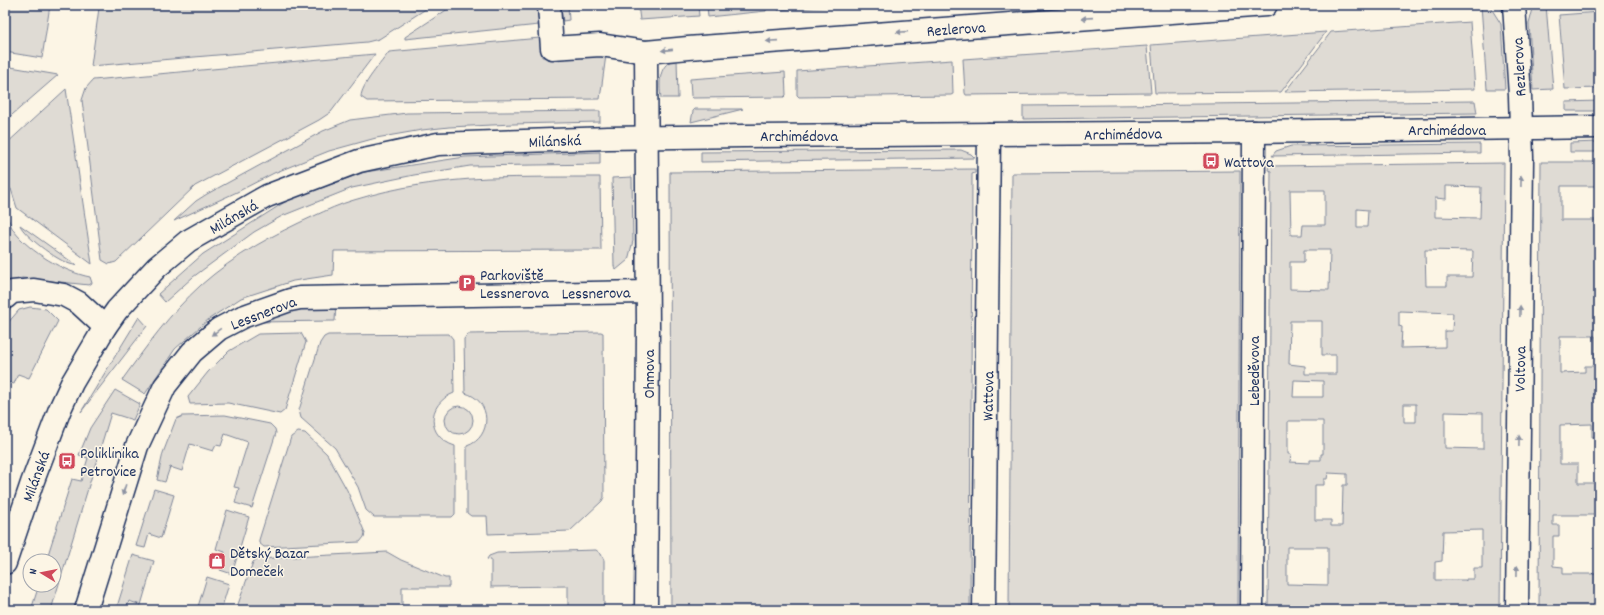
<svg xmlns="http://www.w3.org/2000/svg" width="1604" height="615" font-family="Dekko,sans-serif">
	<style>
		.green { fill: #dfdbd4; stroke: #7d8599; fill-rule: evenodd }
		.lines { fill: none; stroke-linecap: round; stroke-linejoin: round }
		.minor-casing { stroke: #1b2f5e; stroke-width: 25 }
		.minor { stroke: #fcf5e5; stroke-width: 22 }
		.oneway { fill: #8c92a2 }
		.labels { text-anchor: middle; stroke-width: 3; stroke-linejoin: round; paint-order: stroke }
		.street-label { font-size: 16px; fill: #1b2f5e; stroke: #fcf5e5 }
		.poi-label { font-size: 16px; fill: #1b2f5e; stroke: #fcf5e5; text-anchor: start }
	</style>
	<rect width="100%" height="100%" fill="#fcf5e5"/>
	<filter id="ink" filterUnits="userSpaceOnUse"><feTurbulence type="fractalNoise" baseFrequency=".025" numOctaves="2"/><feDisplacementMap in="SourceGraphic" scale="8" xChannelSelector="R" yChannelSelector="G"/><feConvolveMatrix kernelMatrix="1 2 1 2 8 2 1 2 1" color-interpolation-filters="sRGB"/></filter>
	<g filter="url(#ink)">
		<!-- green -->
		<g class="green">
			<path d="M5,5H50L42,58L5,52Z"/>
			<path d="M114,5H432L379,39L367,42L91,66L99,8Z"/>
			<path d="M454,5H537L539,25L405,39V37Z"/>
			<path d="M560,5H568L569,20L563,21Z"/>
			<path d="M638,5H698L699,16L640,20Z"/>
			<path d="M707,5H767L766,11L708,17Z"/>
			<path d="M777,5H837V6L778,10Z"/>
			<path d="M1481,5H1489L1501,24L1505,89H1487Z"/>
			<path d="M1534,5H1546L1553,89L1533,90L1529,24Z"/>
			<path d="M1599,12V88L1565,89L1559,15Z"/>
			<path d="M1470,22L1475,89L1285,92L1331,32Z"/>
			<path d="M1326,32L1281,92L1155,93L1151,45Z"/>
			<path d="M540,38L542,57L597,52L606,55L600,99L367,101L361,97C361,85 382,62 389,52Z"/>
			<path d="M1147,46L1151,93L966,95L965,93L963,59Z"/>
			<path d="M375,54L331,112L319,120L195,186L116,262L109,264L102,260L82,100L86,88L93,80Z"/>
			<path d="M677,59L678,98H661C659,83 658,63 677,59Z"/>
			<path d="M952,60L953,94L951,95L799,97L797,95V71Z"/>
			<path d="M5,66L58,75L5,121Z"/>
			<path d="M785,72L786,95L784,97L693,98L691,96L690,79Z"/>
			<path d="M66,89L92,264L17,208L11,189L5,184V145Z"/>
			<path d="M1475,101L1477,113L1023,119V106Z"/>
			<path d="M1599,101V111H1566V102Z"/>
			<path d="M695,109H743L691,122L693,111Z"/>
			<path d="M600,111V122L513,124L449,127L422,130L376,138L329,151L274,173L237,192L174,221L196,201L207,194L323,131L350,120L407,113Z"/>
			<path d="M1599,142V152H1570V143Z"/>
			<path d="M1480,144V153L1272,156L1276,151L1291,146Z"/>
			<path d="M961,150L971,154L975,158L701,162V152Z"/>
			<path d="M600,152V164L470,166L414,175L352,188L282,216L254,232L193,277L165,302L158,294L203,254L288,200L365,172L465,157Z"/>
			<path d="M1541,162H1599V186H1561V220H1599V437H1592V424L1560,425V464H1578V483H1599V610H1539ZM1560,336H1595V366H1585V372L1560,373ZM1553,515H1599L1598,574H1563V567L1553,566V536H1559V525H1553Z"/>
			<path d="M1504,163L1500,610H1268L1271,171L1268,170L1269,166ZM1446,186L1481,187L1480,218L1435,217V198L1446,199ZM1290,190H1325V225H1303L1302,235H1291ZM1357,209L1368,210L1367,227H1357ZM1304,250H1330L1329,290L1290,289V262H1304ZM1425,250L1473,251L1472,277H1447V286H1426ZM1399,311L1453,313L1452,331H1445V347L1401,348L1402,327L1399,326ZM1290,321H1322V355H1336V374H1305V366L1289,364ZM1294,380L1323,381V397H1293ZM1404,404H1416V422H1404ZM1445,412L1483,413V449L1445,448ZM1288,421H1323V454H1321V460H1310V463L1290,462L1291,454H1288ZM1328,473L1347,474V485H1343L1342,526H1331V520H1315V485H1324V479H1327ZM1482,530V568H1474V579H1466V581L1465,580H1435V562L1442,561L1443,531ZM1287,547H1328V585L1287,584Z"/>
			<path d="M975,169V173L972,174L970,610H671L670,172Z"/>
			<path d="M1240,171L1238,610H1009L1012,173Z"/>
			<path d="M600,177L601,250L334,251L333,275L293,281L241,298L209,319L175,349L145,394L122,380C146,347 170,313 201,285C235,255 274,234 314,216C327,210 340,204 354,200C396,187 443,180 488,178C525,177 563,177 600,177Z"/>
			<path d="M632,177L633,241L628,260L616,270L614,266L612,178Z"/>
			<path d="M5,215C10,219 10,226 14,231C30,252 64,272 90,277L92,283L89,285L22,278L9,282L5,286Z"/>
			<path d="M20,225L76,265C63,266 24,236 20,225Z"/>
			<path d="M336,302L335,321L256,322L313,305Z"/>
			<path d="M30,307L46,309L58,321L29,378L18,374L14,384L5,381L6,325L19,310Z"/>
			<path d="M139,317L147,326L81,412Z"/>
			<path d="M601,332L603,333L604,497L602,501L570,531L488,534L487,516H471L467,513V446C493,437 492,400 465,393L464,339L468,334Z"/>
			<path d="M301,333L306,342L285,410L280,414L228,403L190,404L188,397L208,372L229,351L258,334Z"/>
			<path d="M449,334L453,339L454,393C426,404 426,437 455,446V514L452,517H374L366,510L358,487L335,448L301,418L299,410L320,343L324,337L328,335Z"/>
			<path d="M115,390L140,404L133,420L111,413L51,610H31L39,585H54V561H46L72,479L81,481L88,458L79,455L90,428Z"/>
			<circle cx="459" cy="420" r="14"/>
			<path d="M225,415L270,424L275,429L276,433L252,508L235,503L239,488L234,487L248,442L225,434L221,446L216,445L213,451L190,444L182,471L170,467L165,482L157,480L163,453L176,419L183,416Z"/>
			<path d="M298,432L305,433L327,454L347,490L365,533L364,537L360,542L264,547L259,543V540L291,437Z"/>
			<path d="M154,489L174,495L161,538L149,534L145,548L136,546Z"/>
			<path d="M227,510L249,517L232,574L220,570L225,552L216,549Z"/>
			<path d="M596,550L601,554L604,560V610H568V586L491,587V560L487,559L489,556L497,553Z"/>
			<path d="M387,552L401,560L445,578H449V587H402V610H236L253,562L257,559Z"/>
			<path d="M133,555L154,561L141,605L129,601L126,610H116Z"/>
			<path d="M207,577L229,584L221,610H197Z"/>
		</g>
		<g class="lines">
			<defs>
				<g id="minor">
					<path d="M1514,5L1520,96L1522,158L1517,610"/>
					<path d="M549,6L552,48L600,45L646,52L688,48L1266,5"/>
					<path d="M646,52L648,326L646,610"/>
					<path d="M5,298L12,292L34,290L64,295L79,303L105,327"/>
					<path d="M5,563L32,483L60,409L72,383L105,327L117,310L157,267L188,241L267,196L359,161L438,144L608,138L744,136L1254,132L1599,127"/>
					<path d="M86,610L137,446L165,386L192,352L219,329L242,317L290,300L300,298L647,292"/>
					<path d="M984,610L989,134"/>
					<path d="M1252,610L1254,132"/>
				</g>
			</defs>
			<!-- minor casing -->
			<use href="#minor" class="minor-casing"/>
			<!-- minor -->
			<use href="#minor" class="minor"/>
		</g>
		<!-- one-way arrows -->
		<defs><path id="oneway-solid" d="M-6-.8H1V-3.2L6.5 0L1 3.2V.8H-6Z"/></defs>
		<g class="oneway">
			<use href="#oneway-solid" transform="translate(1087 18) rotate(176)"/>
			<use href="#oneway-solid" transform="translate(902 32) rotate(176)"/>
			<use href="#oneway-solid" transform="translate(772 41) rotate(176)"/>
			<use href="#oneway-solid" transform="translate(667 50) rotate(174)"/>
			<use href="#oneway-solid" transform="translate(1521 181) rotate(-89)"/>
			<use href="#oneway-solid" transform="translate(1520 311) rotate(-89)"/>
			<use href="#oneway-solid" transform="translate(216 332) rotate(144)"/>
			<use href="#oneway-solid" transform="translate(1519 441) rotate(-89)"/>
			<use href="#oneway-solid" transform="translate(124 490) rotate(108)"/>
			<use href="#oneway-solid" transform="translate(1517 571) rotate(-89)"/>
		</g>
	</g>
	<!-- icons -->
	<defs>
		<symbol id="bus-square" viewBox="-11 -11 22 22"><rect x="-9" y="-9" width="18" height="18" rx="4" fill="#d1495b" stroke="#fcf5e5"/><path d="M-5-6H5V4H4V6H2V4H-2V6H-4V4H-5ZM-3.5-4V0h7V-4ZM-3.5 1.2v1.5H-2V1.2ZM2 1.2v1.5H3.5V1.2Z" fill="#fff"/></symbol>
		<symbol id="parking-square" viewBox="-11 -11 22 22"><rect x="-9" y="-9" width="18" height="18" rx="4" fill="#d1495b" stroke="#fcf5e5"/><path d="M-3.5-5.5H1a3.5 3.5 0 0 1 0 7H-1V5.5H-3.5ZM-1-3.4V-.6H.8a1.4 1.4 0 0 0 0-2.8Z" fill="#fff"/></symbol>
		<symbol id="shop-square" viewBox="-11 -11 22 22"><rect x="-9" y="-9" width="18" height="18" rx="4" fill="#d1495b" stroke="#fcf5e5"/><path d="M-5-2.5h2.3a2.7 3.5 0 0 1 5.4 0H5L5.5 6h-11ZM-1.5-2.5h3a1.5 2.3 0 0 0-3 0Z" fill="#fff"/></symbol>
	</defs>
	<g fill-rule="evenodd">
		<use href="#bus-square" x="1201" y="151" width="20" height="20"/>
		<use href="#parking-square" x="457" y="273" width="20" height="20"/>
		<use href="#bus-square" x="57" y="451" width="20" height="20"/>
		<use href="#shop-square" x="207" y="551" width="20" height="20"/>
	</g>
	<g class="labels">
		<!-- street labels -->
		<g class="street-label">
			<text transform="translate(956 28) rotate(-4)" y="6">Rezlerova</text>
			<text transform="translate(1518 67) rotate(-93)" y="6">Rezlerova</text>
			<text x="1447" y="135">Archimédova</text>
			<text transform="translate(1123 133) rotate(-1)" y="6">Archimédova</text>
			<text x="799" y="141">Archimédova</text>
			<text transform="translate(555 140) rotate(-2)" y="6">Milánská</text>
			<text transform="translate(233 216) rotate(-30)" y="6">Milánská</text>
			<text transform="translate(596 292) rotate(-1)" y="6">Lessnerova</text>
			<text transform="translate(263 312) rotate(-21)" y="6">Lessnerova</text>
			<text transform="translate(1519 369) rotate(-89)" y="6">Voltova</text>
			<text transform="translate(1253 371) rotate(-90)" y="6">Lebeděvova</text>
			<text transform="translate(648 374) rotate(-90)" y="6">Ohmova</text>
			<text transform="translate(987 396) rotate(-89)" y="6">Wattova</text>
			<text transform="translate(35 476) rotate(-70)" y="6">Milánská</text>
		</g>
		<!-- poi labels -->
		<g class="poi-label">
			<text x="1224" y="167">Wattova</text>
			<text x="480" y="280">Parkoviště<tspan x="480" dy="18">Lessnerova</tspan></text>
			<text x="80" y="458">Poliklinika<tspan x="80" dy="18">Petrovice</tspan></text>
			<text x="230" y="558">Dětský Bazar<tspan x="230" dy="18">Domeček</tspan></text>
		</g>
	</g>
	<!-- margin -->
	<rect width="1604" height="615" fill="none" stroke="#fcf5e5" stroke-width="20"/>
	<rect x="10" y="10" width="1584" height="595" fill="none" stroke="#1b2f5e" stroke-width="1.5" filter="url(#ink)"/>
	<!-- north arrow -->
	<g transform="translate(42 573) rotate(280)"><circle r="19" fill="#fcf5e5" stroke="#a2a6af"/>
	<path d="M0-3L7 15L0 10L-7 15Z" fill="#d1495b"/>
	<text y="-6" font-size="11" font-weight="bold" text-anchor="middle" fill="#1b2f5e">N</text>
	</g>
</svg>
